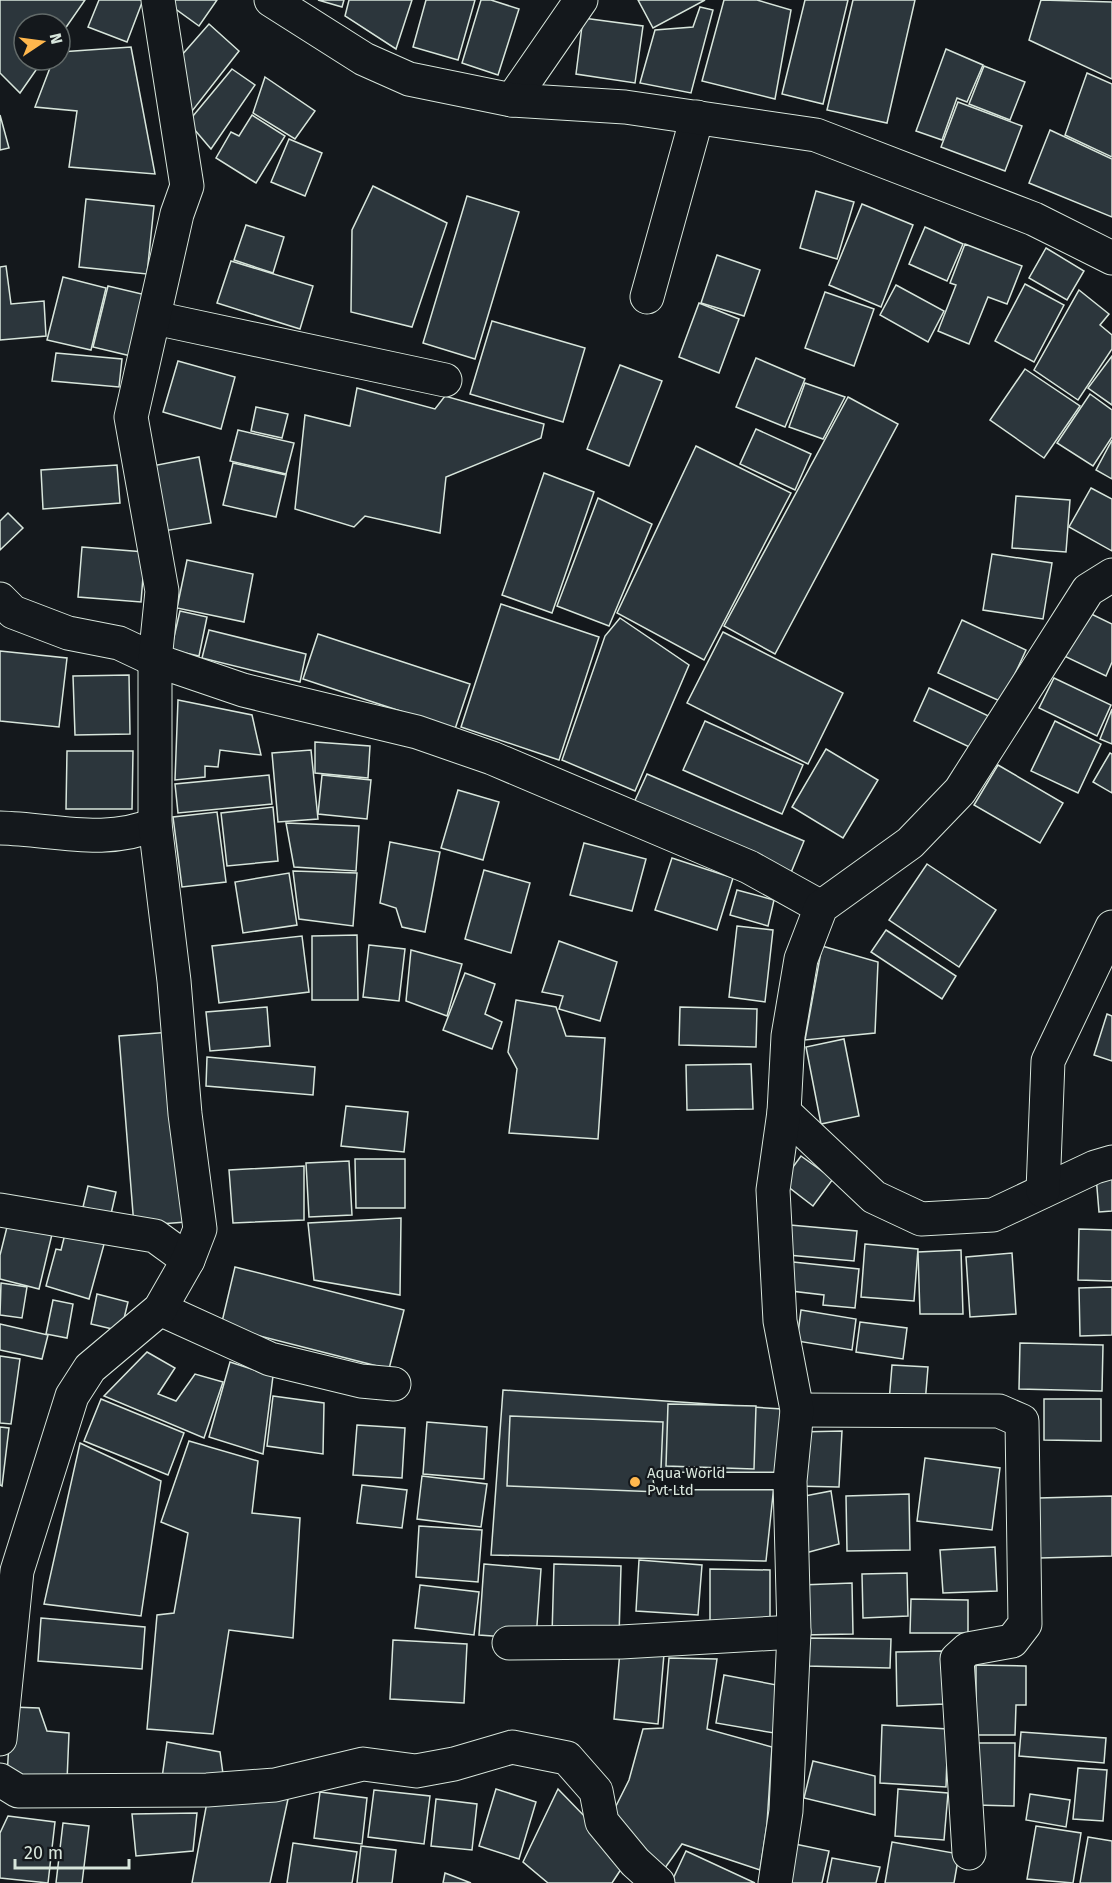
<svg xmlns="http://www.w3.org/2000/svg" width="1112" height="1883" font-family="'Fira Sans',sans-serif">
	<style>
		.building { fill: #2c363c; stroke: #d8e6dc; stroke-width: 1.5 }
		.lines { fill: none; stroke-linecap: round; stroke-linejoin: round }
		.lane-casing { stroke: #d8e6dc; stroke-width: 19 }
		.street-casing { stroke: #d8e6dc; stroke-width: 35 }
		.secondary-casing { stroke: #d8e6dc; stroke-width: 35 }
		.lane { stroke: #14181c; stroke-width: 16 }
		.street { stroke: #14181c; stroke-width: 33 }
		.secondary { stroke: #14181c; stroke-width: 33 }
		.poi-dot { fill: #ffb74d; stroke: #14181c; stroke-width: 2 }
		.labels { text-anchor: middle; stroke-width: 4.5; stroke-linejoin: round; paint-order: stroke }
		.poi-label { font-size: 15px; fill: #d8e6dc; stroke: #14181c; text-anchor: start }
	</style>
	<rect width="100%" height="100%" fill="#14181c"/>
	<!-- building -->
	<g class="building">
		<path d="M0,0H85L60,36V24H24V60H43L20,93L0,73Z"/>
		<path d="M99,0H143L127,42L88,27Z"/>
		<path d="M163,0H217L199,26Z"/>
		<path d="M318,0H344L342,7Z"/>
		<path d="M349,0H412L396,49L345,16Z"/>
		<path d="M426,0H475L458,60L413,47Z"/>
		<path d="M481,0H491L519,9L498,75L462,63Z"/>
		<path d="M638,0H705L653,28Z"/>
		<path d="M724,0H757L791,10L775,99L702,81Z"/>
		<path d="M805,0H848L823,104L782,94Z"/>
		<path d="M853,0H915L887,123L827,110Z"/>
		<path d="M1041,0L1112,2V79L1029,40Z"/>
		<path d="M700,7L713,10L691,93L640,83L655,30L693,27Z"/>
		<path d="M583,18L643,26L635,83L576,74Z"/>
		<path d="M209,24L239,51L189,115L174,64Z"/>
		<path d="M131,47L155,174L69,167L77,111L35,107L53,60H60V52Z"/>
		<path d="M946,49L983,65L967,102L957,98L942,140L916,131Z"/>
		<path d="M984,66L1025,82L1010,120L969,104Z"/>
		<path d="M232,69L255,85L211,149L188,122Z"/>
		<path d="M1087,73L1112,84V157L1065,135Z"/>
		<path d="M265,77L315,111L295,139L253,113Z"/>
		<path d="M958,102L1022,126L1005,171L941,147Z"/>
		<path d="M0,115L9,148L0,150Z"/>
		<path d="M252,115L285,136L256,183L216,158L231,132L239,136Z"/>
		<path d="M1050,130L1112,159V217L1029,183Z"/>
		<path d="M289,139L322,153L305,196L271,182Z"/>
		<path d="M373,186L447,223L412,327L351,312L352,230Z"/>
		<path d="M816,191L854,202L837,259L800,248Z"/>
		<path d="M467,196L519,212L475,359L423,343Z"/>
		<path d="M86,199L154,206L147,274L79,267Z"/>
		<path d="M862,204L913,225L881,307L829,285Z"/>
		<path d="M246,225L284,237L273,273L234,260Z"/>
		<path d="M925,227L963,244L947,281L909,264Z"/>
		<path d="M965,244L1022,266L1007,304L988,297L969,344L938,331L956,285L950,283Z"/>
		<path d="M1046,248L1084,271L1067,300L1029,278Z"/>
		<path d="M717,255L760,270L744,316L701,303Z"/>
		<path d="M231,261L313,286L300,329L217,303Z"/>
		<path d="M6,266L11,304L44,301L46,336L0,340V267Z"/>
		<path d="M63,277L106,288L91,350L47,340Z"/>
		<path d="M1025,284L1064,305L1034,362L995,341Z"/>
		<path d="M896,285L944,311L928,342L880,315Z"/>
		<path d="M108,286L146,295L131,356L93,347Z"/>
		<path d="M1079,290L1109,314L1100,325L1112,335V349L1078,400L1034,370Z"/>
		<path d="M825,292L874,309L854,366L805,348Z"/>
		<path d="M699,303L739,319L719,373L679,357Z"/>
		<path d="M492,321L585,348L563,422L470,394Z"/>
		<path d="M56,353L122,359L119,387L52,381Z"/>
		<path d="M1112,356V405L1088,388Z"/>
		<path d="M756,358L805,379L785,427L736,407Z"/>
		<path d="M178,361L235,377L221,429L163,412Z"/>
		<path d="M620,365L662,381L629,466L587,449Z"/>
		<path d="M1025,369L1080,406L1044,458L990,420Z"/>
		<path d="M805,383L845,397L823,439L789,427Z"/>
		<path d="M357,388L435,409L445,396L544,424L541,438L446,477L440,533L365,516L354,527L295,509L305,415L350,426Z"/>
		<path d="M1090,394L1112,410V437L1093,466L1057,443Z"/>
		<path d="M848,397L898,424L775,654L724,626Z"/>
		<path d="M256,407L288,414L282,438L251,431Z"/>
		<path d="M756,429L811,454L795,490L740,464Z"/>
		<path d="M238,430L294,443L286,474L230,461Z"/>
		<path d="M1112,440V479L1096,470Z"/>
		<path d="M696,446L791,493L704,660L617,613Z"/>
		<path d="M199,457L211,523L164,531L152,466Z"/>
		<path d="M233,463L286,475L276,517L223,505Z"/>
		<path d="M117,465L120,503L43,509L41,470Z"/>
		<path d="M544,473L594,492L552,613L502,595Z"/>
		<path d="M1091,488L1112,499V551L1069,527Z"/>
		<path d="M1016,496L1070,500L1066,552L1012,548Z"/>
		<path d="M598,498L652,524L609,626L557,606Z"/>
		<path d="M8,513L23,528L0,550V521Z"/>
		<path d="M82,547L145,552L141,602L78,597Z"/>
		<path d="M992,554L1052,563L1043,619L983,610Z"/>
		<path d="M187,560L253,574L244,622L177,608Z"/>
		<path d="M501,604L599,637L559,760L461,727Z"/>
		<path d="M1081,609L1112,624V662L1106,676L1060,654Z"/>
		<path d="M180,611L207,617L199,656L171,650Z"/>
		<path d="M620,618L689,665L635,791L562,760L605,636Z"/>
		<path d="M962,620L1026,650L1002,702L938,673Z"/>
		<path d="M209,630L306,654L300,682L202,658Z"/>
		<path d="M723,632L843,693L808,764L687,703Z"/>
		<path d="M318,634L470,684L455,729L303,679Z"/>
		<path d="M0,651L67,658L59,727L0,721Z"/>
		<path d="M129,675L130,734L75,735L73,676Z"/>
		<path d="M1054,678L1111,705L1097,736L1039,708Z"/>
		<path d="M929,688L995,719L980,752L914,721Z"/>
		<path d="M178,700L252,715L261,755L220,750L218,767L205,766V777L175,780Z"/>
		<path d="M1112,709V744L1100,739Z"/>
		<path d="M705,721L803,765L782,814L683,770Z"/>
		<path d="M1055,721L1101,744L1078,793L1031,771Z"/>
		<path d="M315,742L370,746L368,778L315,773Z"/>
		<path d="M826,749L878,780L843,838L792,807Z"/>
		<path d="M311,750L318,819L278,822L272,753Z"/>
		<path d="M67,751H133L132,809H66Z"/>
		<path d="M1110,753L1112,754V793L1093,782Z"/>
		<path d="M998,765L1063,803L1040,843L974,805Z"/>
		<path d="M647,774L804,841L790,875L632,807Z"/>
		<path d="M269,775L272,804L178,813L175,784Z"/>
		<path d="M322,775L371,780L367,819L318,814Z"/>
		<path d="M458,790L499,802L483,860L441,848Z"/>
		<path d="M273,807L278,861L227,866L221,813Z"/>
		<path d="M217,812L226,882L182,887L173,817Z"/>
		<path d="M286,823L359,826L356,871L294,867Z"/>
		<path d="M390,842L440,852L425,932L402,927L396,908L380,903Z"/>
		<path d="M584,843L646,859L632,911L570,895Z"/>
		<path d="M672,858L733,878L717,930L655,910Z"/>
		<path d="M927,864L996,910L959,967L889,920Z"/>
		<path d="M484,870L530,883L511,953L465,939Z"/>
		<path d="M293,871L357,873L353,926L299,919Z"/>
		<path d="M289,873L297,925L243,933L235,882Z"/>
		<path d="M737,890L774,900L768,926L730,915Z"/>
		<path d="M737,926L773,930L765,1002L729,997Z"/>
		<path d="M886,930L956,976L942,999L871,952Z"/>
		<path d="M357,935L358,1000H312V936Z"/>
		<path d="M302,936L309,992L219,1003L212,946Z"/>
		<path d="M559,941L617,962L600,1021L559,1009L563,996L542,992Z"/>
		<path d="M369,945L405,949L399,1001L363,997Z"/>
		<path d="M822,946L878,962L875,1033L805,1040Z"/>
		<path d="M411,950L462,964L447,1016L406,1001Z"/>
		<path d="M465,973L495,984L485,1014L502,1022L492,1049L443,1030Z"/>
		<path d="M516,1000L556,1007L566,1036L605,1038L598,1139L509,1133L517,1069L508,1052Z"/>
		<path d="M267,1007L270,1046L210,1051L206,1012Z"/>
		<path d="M680,1007L757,1009L756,1047L679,1045Z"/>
		<path d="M1107,1014L1112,1016V1061L1094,1055Z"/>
		<path d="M171,1032L186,1222L134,1226L119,1036Z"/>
		<path d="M844,1039L859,1116L821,1124L806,1047Z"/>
		<path d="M207,1057L315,1067L313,1095L206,1086Z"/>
		<path d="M751,1064L753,1109L687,1110L686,1065Z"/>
		<path d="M346,1106L408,1112L404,1152L341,1146Z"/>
		<path d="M801,1156L833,1179L813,1206L782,1182Z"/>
		<path d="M355,1159H405V1208H356Z"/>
		<path d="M349,1161L352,1215L309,1217L306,1163Z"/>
		<path d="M304,1166V1220L233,1223L229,1170Z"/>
		<path d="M1112,1172V1211L1099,1212L1096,1176Z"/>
		<path d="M88,1186L116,1192L111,1214L83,1207Z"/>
		<path d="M401,1218L400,1295L314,1280L308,1223Z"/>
		<path d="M9,1219L53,1230L39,1289L0,1279V1255Z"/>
		<path d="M790,1225L857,1231L854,1261L788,1255Z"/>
		<path d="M67,1226L106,1237L89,1299L46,1286L56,1249L61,1250Z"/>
		<path d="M1079,1229L1112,1230V1281L1078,1280Z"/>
		<path d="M865,1244L918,1249L914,1301L861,1297Z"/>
		<path d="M961,1250L963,1314H920L918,1252Z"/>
		<path d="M1012,1253L1016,1314L970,1317L966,1257Z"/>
		<path d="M793,1262L859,1269L855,1308L823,1305L824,1295L791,1291Z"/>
		<path d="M235,1267L404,1310L389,1369L221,1326Z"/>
		<path d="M1,1283L27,1287L22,1318L0,1315Z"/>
		<path d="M1112,1287V1335L1080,1336L1079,1288Z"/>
		<path d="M97,1294L128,1302L121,1331L91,1324Z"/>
		<path d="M53,1300L73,1304L67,1338L46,1334Z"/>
		<path d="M801,1310L856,1319L852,1350L797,1341Z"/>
		<path d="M860,1322L907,1328L903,1359L856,1352Z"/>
		<path d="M0,1324L48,1335L42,1359L0,1350Z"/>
		<path d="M1020,1343L1103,1345L1102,1391L1019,1389Z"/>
		<path d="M147,1352L175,1368L158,1394L176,1401L195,1374L223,1382L204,1438L104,1396Z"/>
		<path d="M0,1356L20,1359L11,1424L0,1423Z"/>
		<path d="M230,1362L273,1376L263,1454L209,1437Z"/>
		<path d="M892,1365L928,1367L925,1404L889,1402Z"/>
		<path d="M503,1390L782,1409L766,1561L491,1555Z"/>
		<path d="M273,1396L324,1403L323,1454L267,1446Z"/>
		<path d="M101,1399L184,1433L168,1475L84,1441Z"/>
		<path d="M1044,1399H1101V1441L1044,1440Z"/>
		<path d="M668,1404L756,1406L754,1469L666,1466Z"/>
		<path d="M510,1416L663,1422L660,1492L507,1486Z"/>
		<path d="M427,1422L487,1427L484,1479L423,1474Z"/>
		<path d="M357,1425L405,1428L402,1478L353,1475Z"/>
		<path d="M0,1427L9,1428L2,1486L0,1485Z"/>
		<path d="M842,1431L839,1487L794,1486L798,1432Z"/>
		<path d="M189,1441L258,1461L252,1513L300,1518L293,1638L229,1630L213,1734L147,1729L157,1615L174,1613L188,1533L161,1522Z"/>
		<path d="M80,1443L161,1481L141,1616L44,1604Z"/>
		<path d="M925,1458L1000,1468L992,1530L917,1521Z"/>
		<path d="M422,1476L487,1484L481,1527L417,1519Z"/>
		<path d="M362,1485L407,1490L402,1528L357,1523Z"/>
		<path d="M831,1491L839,1544L798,1555L794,1498Z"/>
		<path d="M909,1494L910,1550L847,1551L846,1496Z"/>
		<path d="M1112,1496V1556L1040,1558L1039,1498Z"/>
		<path d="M419,1526L482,1530L478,1582L416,1577Z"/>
		<path d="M995,1547L997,1591L943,1593L940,1550Z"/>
		<path d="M639,1560L702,1565L698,1615L636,1611Z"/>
		<path d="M484,1564L541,1569L536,1639L479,1635Z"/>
		<path d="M554,1564L621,1566L619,1636L552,1635Z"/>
		<path d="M710,1569L770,1570V1626L710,1625Z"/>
		<path d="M907,1573L908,1616L863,1618L862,1574Z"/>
		<path d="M852,1583L853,1634L803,1635L801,1585Z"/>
		<path d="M420,1585L479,1592L474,1635L415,1628Z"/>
		<path d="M911,1599L968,1600V1633H910Z"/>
		<path d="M41,1618L145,1627L142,1669L38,1661Z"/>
		<path d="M806,1638L891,1639L890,1668L806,1666Z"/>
		<path d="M393,1640L467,1644L464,1703L390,1699Z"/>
		<path d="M620,1651L664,1654L658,1724L614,1719Z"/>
		<path d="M943,1651L945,1704L897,1706L896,1652Z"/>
		<path d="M669,1658L717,1659L707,1729L772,1747L767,1824L760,1870L682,1844L665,1868L606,1826L629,1780L643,1729L663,1728Z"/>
		<path d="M976,1665L1026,1666V1705H1016L1015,1735H976Z"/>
		<path d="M724,1675L782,1686L774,1733L716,1723Z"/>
		<path d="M11,1707L39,1708L47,1731L69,1733L67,1781L7,1777Z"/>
		<path d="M882,1725L948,1729L946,1787L880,1783Z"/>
		<path d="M1021,1732L1106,1738L1104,1763L1019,1756Z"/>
		<path d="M167,1742L220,1752L224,1781L162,1778Z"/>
		<path d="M976,1743H1015L1014,1806L976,1805Z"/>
		<path d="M813,1761L875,1776V1815L804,1798Z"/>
		<path d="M1078,1768L1107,1770L1103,1821L1073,1819Z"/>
		<path d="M496,1789L536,1802L519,1859L479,1846Z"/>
		<path d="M558,1789L627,1860L612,1883H548L523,1862Z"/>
		<path d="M898,1789L948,1793L944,1840L895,1836Z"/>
		<path d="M374,1790L430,1796L424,1844L368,1837Z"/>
		<path d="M320,1792L367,1798L362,1844L314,1838Z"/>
		<path d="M1030,1794L1070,1800L1066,1827L1026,1820Z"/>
		<path d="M288,1799L270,1883H192L207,1802Z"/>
		<path d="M436,1799L477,1804L472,1850L431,1846Z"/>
		<path d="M197,1813L193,1851L136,1856L132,1814Z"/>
		<path d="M8,1816L55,1822L48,1883L0,1878V1833Z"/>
		<path d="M63,1823L89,1826L82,1883H56Z"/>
		<path d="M1036,1826L1081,1833L1073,1883L1027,1879Z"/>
		<path d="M1088,1837L1112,1841V1883H1080Z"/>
		<path d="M892,1842L959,1854L954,1883H885Z"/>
		<path d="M293,1843L357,1852L352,1883H287Z"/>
		<path d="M790,1843L829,1851L822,1883H781Z"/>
		<path d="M361,1846L396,1850L392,1883H357Z"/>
		<path d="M686,1851L755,1883H671Z"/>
		<path d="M832,1858L880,1867L876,1883H827Z"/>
		<path d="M445,1873L471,1883H443Z"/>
	</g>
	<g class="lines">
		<defs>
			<path id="lane" d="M662,1481H790"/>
			<g id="street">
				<path d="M512,100L581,0"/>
				<path d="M647,297L697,117"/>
				<path d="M155,318L445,380"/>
				<path d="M0,599L13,612L68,633L119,643L155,660L243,690L417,732L492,758L749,867L821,907"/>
				<path d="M0,828C52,829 106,846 155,824"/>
				<path d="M784,1112L874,1197L921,1219L993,1215L1095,1167L1112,1162"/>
				<path d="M1043,1191L1048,1061L1112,927"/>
				<path d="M0,1210L155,1236L188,1260"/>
				<path d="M160,1309L270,1359L361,1381L394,1384"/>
				<path d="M797,1410L999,1411L1022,1421L1025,1624L1012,1641L968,1649L957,1659L969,1853"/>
				<path d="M509,1643L621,1642L794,1632"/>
				<path d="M0,1739L17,1571L72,1396L90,1368L160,1309L188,1260L200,1229L185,1114L174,981L155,824V660L162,591L131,417L177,214L187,186L158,0"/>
				<path d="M0,1780L18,1791L207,1790L275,1785L363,1764L416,1771L454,1764L512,1747L567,1758L596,1791L602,1822L635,1862L658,1883"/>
				<path d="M775,1883L786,1811L794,1632L790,1481L797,1410L780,1321L773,1190L784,1112L788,1036L801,959L821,907L910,843L960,791L1088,590L1112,575"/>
			</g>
			<path id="secondary" d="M271,0L364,59L409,79L512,100L625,107L816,135L1034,219L1112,258"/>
		</defs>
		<!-- lane casing -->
		<use href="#lane" class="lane-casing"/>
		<!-- street casing -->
		<use href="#street" class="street-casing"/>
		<!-- secondary casing -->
		<use href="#secondary" class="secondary-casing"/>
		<!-- lane -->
		<use href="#lane" class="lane"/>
		<!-- street -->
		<use href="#street" class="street"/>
		<!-- secondary -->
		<use href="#secondary" class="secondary"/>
	</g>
	<!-- markers -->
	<circle class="poi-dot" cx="635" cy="1482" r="6"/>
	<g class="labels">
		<!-- poi labels -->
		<g class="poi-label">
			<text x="647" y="1478">Aqua World<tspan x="647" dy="17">Pvt Ltd</tspan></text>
		</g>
	</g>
	<!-- north arrow -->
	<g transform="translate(42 42) rotate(77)"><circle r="28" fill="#14181c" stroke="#626a69" stroke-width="1.5"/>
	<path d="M0-4.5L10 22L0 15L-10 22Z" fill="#ffb74d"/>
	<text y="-9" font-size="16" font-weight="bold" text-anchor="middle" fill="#d8e6dc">N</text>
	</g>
	<!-- scale -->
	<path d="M15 1859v9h114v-9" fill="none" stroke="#d8e6dc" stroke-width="3"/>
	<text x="24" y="1859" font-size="18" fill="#d8e6dc" stroke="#14181c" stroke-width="4.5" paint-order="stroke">20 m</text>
</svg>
